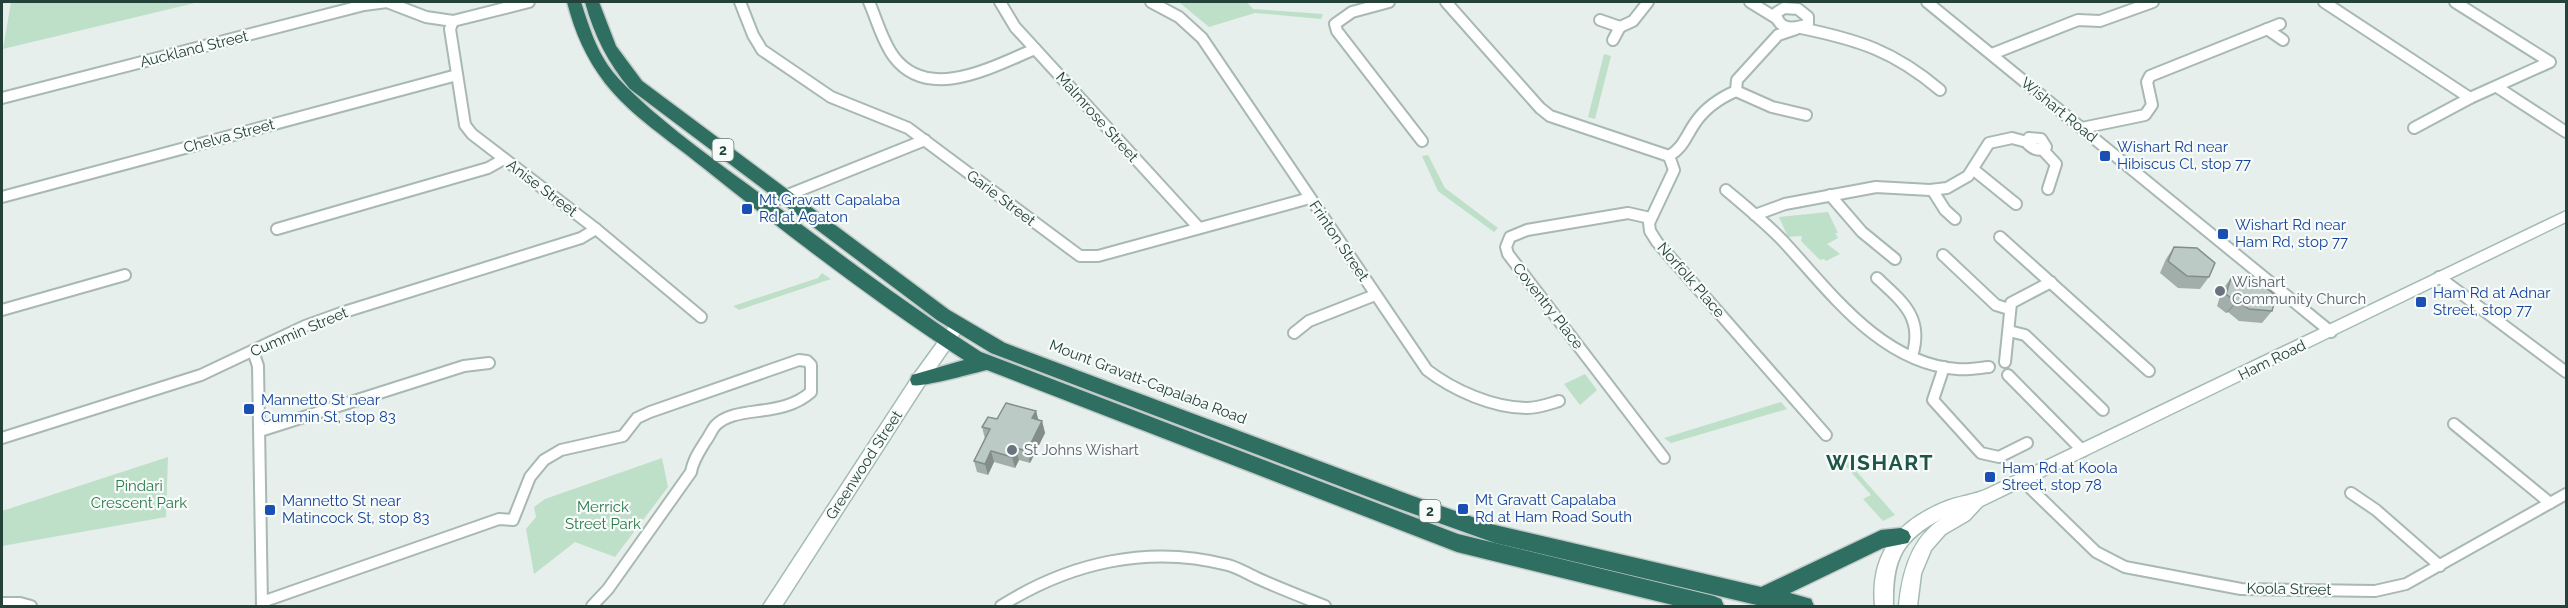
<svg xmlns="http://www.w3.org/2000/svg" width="2568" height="608" font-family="Raleway,sans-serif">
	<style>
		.green { fill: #bfe0c8 }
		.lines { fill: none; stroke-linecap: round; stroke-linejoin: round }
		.street-casing { stroke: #a8b8b2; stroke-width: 14 }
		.secondary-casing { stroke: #a4bbb3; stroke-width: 3 }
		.highway-casing { stroke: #c2cac8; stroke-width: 3 }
		.street { stroke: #fff; stroke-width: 10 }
		.secondary { fill: #fff; fill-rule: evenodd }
		.highway { fill: #2f6f62; fill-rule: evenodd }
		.wall { fill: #a1aea9 }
		.shaded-wall { fill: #838d89 }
		.building { fill: #bbcac4; stroke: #838d89; stroke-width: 1.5 }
		.transit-dot { fill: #1a4fb4; stroke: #f7fbf9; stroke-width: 2 }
		.worship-dot { fill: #6b7280; stroke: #f7fbf9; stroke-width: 2 }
		.labels { text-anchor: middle; stroke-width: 4.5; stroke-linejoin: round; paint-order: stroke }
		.shield { fill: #f7fbf9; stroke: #637a73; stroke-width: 1.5 }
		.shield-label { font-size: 14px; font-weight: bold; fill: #24423a }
		.street-label { font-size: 15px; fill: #24423a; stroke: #f7fbf9 }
		.transit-label { font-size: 15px; fill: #164399; stroke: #f7fbf9; text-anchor: start }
		.worship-label { font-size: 15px; fill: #5b616d; stroke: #f7fbf9; text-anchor: start }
		.park-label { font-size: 15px; fill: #2d7a4b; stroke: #f7fbf9 }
		.district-label { font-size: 21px; font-weight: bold; letter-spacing: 1.5px; fill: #1f5548; stroke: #f7fbf9 }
	</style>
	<rect width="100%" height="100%" fill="#e6efeb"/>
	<!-- green -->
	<g class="green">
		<path d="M2,2H199L3,49L11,2L2,4Z"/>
		<path d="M1181,2H1247L1253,9L1323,14L1321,19L1255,13L1209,27L1180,3Z"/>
		<path d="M1604,54L1611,56L1595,119L1588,117Z"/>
		<path d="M1428,155L1445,188L1498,228L1494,232L1438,191L1422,156Z"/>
		<path d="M1828,212L1838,233H1835L1838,238L1827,244L1840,254L1826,261L1824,259L1820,260L1801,241L1802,236L1788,237L1779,217Z"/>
		<path d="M822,273L831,279L739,310L733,306L818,278Z"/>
		<path d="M1585,374L1597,390L1580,405L1564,384Z"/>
		<path d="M1781,402L1787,409L1671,443L1664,438Z"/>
		<path d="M1842,455L1895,515L1883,521L1863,499L1871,495L1838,457Z"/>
		<path d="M168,457L166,517L2,546V511Z"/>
		<path d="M662,458L668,487L615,557L575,542L534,574L526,529L536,517L534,507L545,499Z"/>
	</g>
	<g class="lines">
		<defs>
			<g id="street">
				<path d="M740,2L753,35L762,50L831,97L908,128L1080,256H1098L1310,198"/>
				<path d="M869,2C877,20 882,41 894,57C929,103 994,66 1035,49"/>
				<path d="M1000,2L1015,27L1199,228"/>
				<path d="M1151,2L1179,17L1202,38L1427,370C1453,390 1493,408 1527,408C1538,408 1549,404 1559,401"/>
				<path d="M1389,2L1352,12L1335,24L1337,31L1422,141"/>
				<path d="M1446,2L1540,108L1550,116L1669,156"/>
				<path d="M1750,2L1776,18"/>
				<path d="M1927,2L2331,332"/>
				<path d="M2324,2L2470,98"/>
				<path d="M1784,8L1798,9L1808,17V24C1795,29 1778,31 1776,13Z"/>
				<path d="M1600,20L1620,27L1613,40"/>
				<path d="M453,21L450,29L465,125L472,134L596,229L701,317"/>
				<path d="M1620,27L1633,21L1648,2"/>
				<path d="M1801,28C1859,40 1894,51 1940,90"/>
				<path d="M1796,29L1778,35L1737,80L1736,91C1720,98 1705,108 1695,123C1686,136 1683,148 1669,156L1674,170L1649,223L1650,231L1657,242L1826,435"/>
				<path d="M2267,29L2283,40"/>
				<path d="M1992,54L2078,20L2100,21L2153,2"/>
				<path d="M2497,87L2566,132"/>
				<path d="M1736,91L1772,107L1806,115"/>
				<path d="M2,98L364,5L387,2L426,17L453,21L529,2"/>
				<path d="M2082,128L2145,115L2152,105L2147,82L2150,76L2280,24"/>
				<path d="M2414,128L2470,98L2550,62L2455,2"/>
				<path d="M2029,138L2041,139L2046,147C2039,152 2033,149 2028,144Z"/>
				<path d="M2043,150L2056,164L2048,189"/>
				<path d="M1974,170L2016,204"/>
				<path d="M1726,190C1746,207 1766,223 1784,242C1831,293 1881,363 1957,369C1968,370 1978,368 1989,367"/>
				<path d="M1933,191L1945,210L1955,219"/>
				<path d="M1830,195L1862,232L1895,259"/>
				<path d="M2,197L457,75"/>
				<path d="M763,205L925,140"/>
				<path d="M1755,215L1785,204L1876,187L1930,190L1947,188L1968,176L1989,143L2012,138L2027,142"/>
				<path d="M1650,218L1628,213L1527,230L1510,237L1506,247L1508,254L1664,458"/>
				<path d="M277,229L488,168L504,159"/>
				<path d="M2000,237L2149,371"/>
				<path d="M1943,255L1996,305L2009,309"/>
				<path d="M2439,277L2566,372"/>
				<path d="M1877,278C1903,302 1924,318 1912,356"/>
				<path d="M2,310L125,275"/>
				<path d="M2009,331L2025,335L2103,410"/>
				<path d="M1294,333L1309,321L1375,295"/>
				<path d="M253,351L258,366L262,606"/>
				<path d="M2005,362L2011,303L2051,282"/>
				<path d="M1944,367L1933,400L1981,453L1999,457L2027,443"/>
				<path d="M2008,375L2083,451"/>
				<path d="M2454,424L2550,503"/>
				<path d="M260,431L464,366L489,363"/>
				<path d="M2,438L201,375L305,326L341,313L581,238L596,229"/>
				<path d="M2022,480L2096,552L2125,567L2241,589L2375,591L2406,584L2566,494"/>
				<path d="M2351,493L2376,510L2440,566"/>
				<path d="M262,602L499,519L513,520L530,477L544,460L561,450L623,436L637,418L650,412L799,360L807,361L811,365V392C781,419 735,404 715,426C711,431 709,437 705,442C699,452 693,460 691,472L608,589L592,606"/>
				<path d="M2,603H20L31,606"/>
				<path d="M1001,606C1069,563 1148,544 1228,565C1239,568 1248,574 1257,578C1279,588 1302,597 1325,606"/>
			</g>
			<g id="secondary">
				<path d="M2566,211V222L1982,506L1969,520L1945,534L1931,550L1921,574L1917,606H1899C1902,572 1912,536 1943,518C1901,540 1892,560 1893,606H1875C1870,552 1898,520 1947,501C1960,496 1974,495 1987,489Z"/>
				<path d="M958,319L963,321L966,325L963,329L925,384L782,606H763L913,376L953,321Z"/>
			</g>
			<g id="highway">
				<path d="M567,2H581C590,30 598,56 618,78C659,122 722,165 770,201C839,253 908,305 981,352L1458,534L1714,596L1721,599L1724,606H1677L1457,552L987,370C973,373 922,388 912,385L910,380L912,375L964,360C873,301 786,234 701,166C669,140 631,116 605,83C586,58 575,33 567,2Z"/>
				<path d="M585,2H599L616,46L642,81L949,310L1005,343L1410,495L1495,525L1761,587L1881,530L1901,528L1908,531L1911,537L1908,543L1883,548L1790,593L1811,599L1814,606H1761L1495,543L1397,508L991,353L937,320L630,89C608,63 594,35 585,2Z"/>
			</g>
		</defs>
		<!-- street casing -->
		<use href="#street" class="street-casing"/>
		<!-- secondary casing -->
		<use href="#secondary" class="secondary-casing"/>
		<!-- highway casing -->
		<use href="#highway" class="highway-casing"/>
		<!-- street -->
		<use href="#street" class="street"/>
		<!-- secondary -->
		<use href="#secondary" class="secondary"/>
		<!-- highway -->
		<use href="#highway" class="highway"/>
	</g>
	<!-- wall -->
	<g class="wall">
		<path d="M2174,247L2209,277L2200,289L2178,288L2160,273L2166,259Z"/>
		<path d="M2231,278L2272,311L2262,323L2239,321L2228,312L2226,313L2217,306L2222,290Z"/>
		<path d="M1036,411L1038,420L1042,421L1045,433L1030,463L1019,460L1015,468L994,462L988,475L977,472L974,461L985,439L982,427Z"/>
	</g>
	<!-- shaded-wall -->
	<g class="shaded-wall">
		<path d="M2238,301L2228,312L2226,313L2236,302Z"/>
		<path d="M1036,411L1039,422L1032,418Z"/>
		<path d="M1042,421L1045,433L1030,463L1027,451Z"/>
		<path d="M1016,448L1019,460L1015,468L1012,457Z"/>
		<path d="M991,451L994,462L988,475L985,464Z"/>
	</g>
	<!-- building -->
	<g class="building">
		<path d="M2174,247L2197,248L2215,263L2209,277L2187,276L2168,261Z"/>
		<path d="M2231,278L2257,280L2276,296L2272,311L2249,309L2238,301L2236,302L2226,294Z"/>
		<path d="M1006,403L1036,411L1032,418L1042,421L1027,451L1016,448L1012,457L991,451L985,464L974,461L990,429L982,427L988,417L997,419Z"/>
	</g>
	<!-- markers -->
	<g class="transit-dot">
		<rect x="2099" y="150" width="12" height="12" rx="3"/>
		<rect x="741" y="203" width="12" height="12" rx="3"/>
		<rect x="2217" y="228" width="12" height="12" rx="3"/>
		<rect x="2415" y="296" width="12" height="12" rx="3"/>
		<rect x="243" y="403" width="12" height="12" rx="3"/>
		<rect x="1984" y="471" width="12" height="12" rx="3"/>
		<rect x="1457" y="503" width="12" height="12" rx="3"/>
		<rect x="264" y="504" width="12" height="12" rx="3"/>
	</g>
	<g class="worship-dot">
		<circle cx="2220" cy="291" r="6"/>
		<circle cx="1012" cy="450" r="6"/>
	</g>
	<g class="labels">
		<!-- shield labels -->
		<g class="shield">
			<rect x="712.5" y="139" width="21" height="22" rx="4.5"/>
			<rect x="1419.5" y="500" width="21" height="22" rx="4.5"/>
		</g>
		<g class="shield-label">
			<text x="723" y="155">2</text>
			<text x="1430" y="516">2</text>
		</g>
		<!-- street labels -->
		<g class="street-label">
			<text transform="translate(194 49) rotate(-14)" y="5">Auckland Street</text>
			<text transform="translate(2059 110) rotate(39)" y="5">Wishart Road</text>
			<text transform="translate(1097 117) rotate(48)" y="5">Malmrose Street</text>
			<text transform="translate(229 136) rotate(-15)" y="5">Chelva Street</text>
			<text transform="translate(542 188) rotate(37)" y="5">Anise Street</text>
			<text transform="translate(1001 198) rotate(37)" y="5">Garie Street</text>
			<text transform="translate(1339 241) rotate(56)" y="5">Frinton Street</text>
			<text transform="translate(1691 280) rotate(49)" y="5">Norfolk Place</text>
			<text transform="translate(1548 306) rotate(52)" y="5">Coventry Place</text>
			<text transform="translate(299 332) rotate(-23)" y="5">Cummin Street</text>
			<text transform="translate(2272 360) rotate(-26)" y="5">Ham Road</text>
			<text transform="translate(1148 382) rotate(21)" y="5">Mount Gravatt-Capalaba Road</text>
			<text transform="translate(864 465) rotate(-57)" y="5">Greenwood Street</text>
			<text transform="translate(2289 589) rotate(1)" y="5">Koola Street</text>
		</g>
		<!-- transit labels -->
		<g class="transit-label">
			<text x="2117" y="152">Wishart Rd near<tspan x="2117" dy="17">Hibiscus Cl, stop 77</tspan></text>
			<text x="759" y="205">Mt Gravatt Capalaba<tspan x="759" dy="17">Rd at Agaton</tspan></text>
			<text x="2235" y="230">Wishart Rd near<tspan x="2235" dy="17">Ham Rd, stop 77</tspan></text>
			<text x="2433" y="298">Ham Rd at Adnar<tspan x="2433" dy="17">Street, stop 77</tspan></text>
			<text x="261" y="405">Mannetto St near<tspan x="261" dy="17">Cummin St, stop 83</tspan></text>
			<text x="2002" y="473">Ham Rd at Koola<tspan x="2002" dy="17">Street, stop 78</tspan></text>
			<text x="1475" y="505">Mt Gravatt Capalaba<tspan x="1475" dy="17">Rd at Ham Road South</tspan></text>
			<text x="282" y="506">Mannetto St near<tspan x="282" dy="17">Matincock St, stop 83</tspan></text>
		</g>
		<!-- worship labels -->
		<g class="worship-label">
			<text x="2232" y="287">Wishart<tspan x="2232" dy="17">Community Church</tspan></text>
			<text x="1024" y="455">St Johns Wishart</text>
		</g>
		<!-- park labels -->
		<g class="park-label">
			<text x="139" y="491">Pindari<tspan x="139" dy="17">Crescent Park</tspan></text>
			<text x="603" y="512">Merrick<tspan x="603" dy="17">Street Park</tspan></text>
		</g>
		<!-- district labels -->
		<g class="district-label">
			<text x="1880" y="470">WISHART</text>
		</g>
	</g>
	<!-- border -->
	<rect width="2568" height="608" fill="none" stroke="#24423a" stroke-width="6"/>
</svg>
